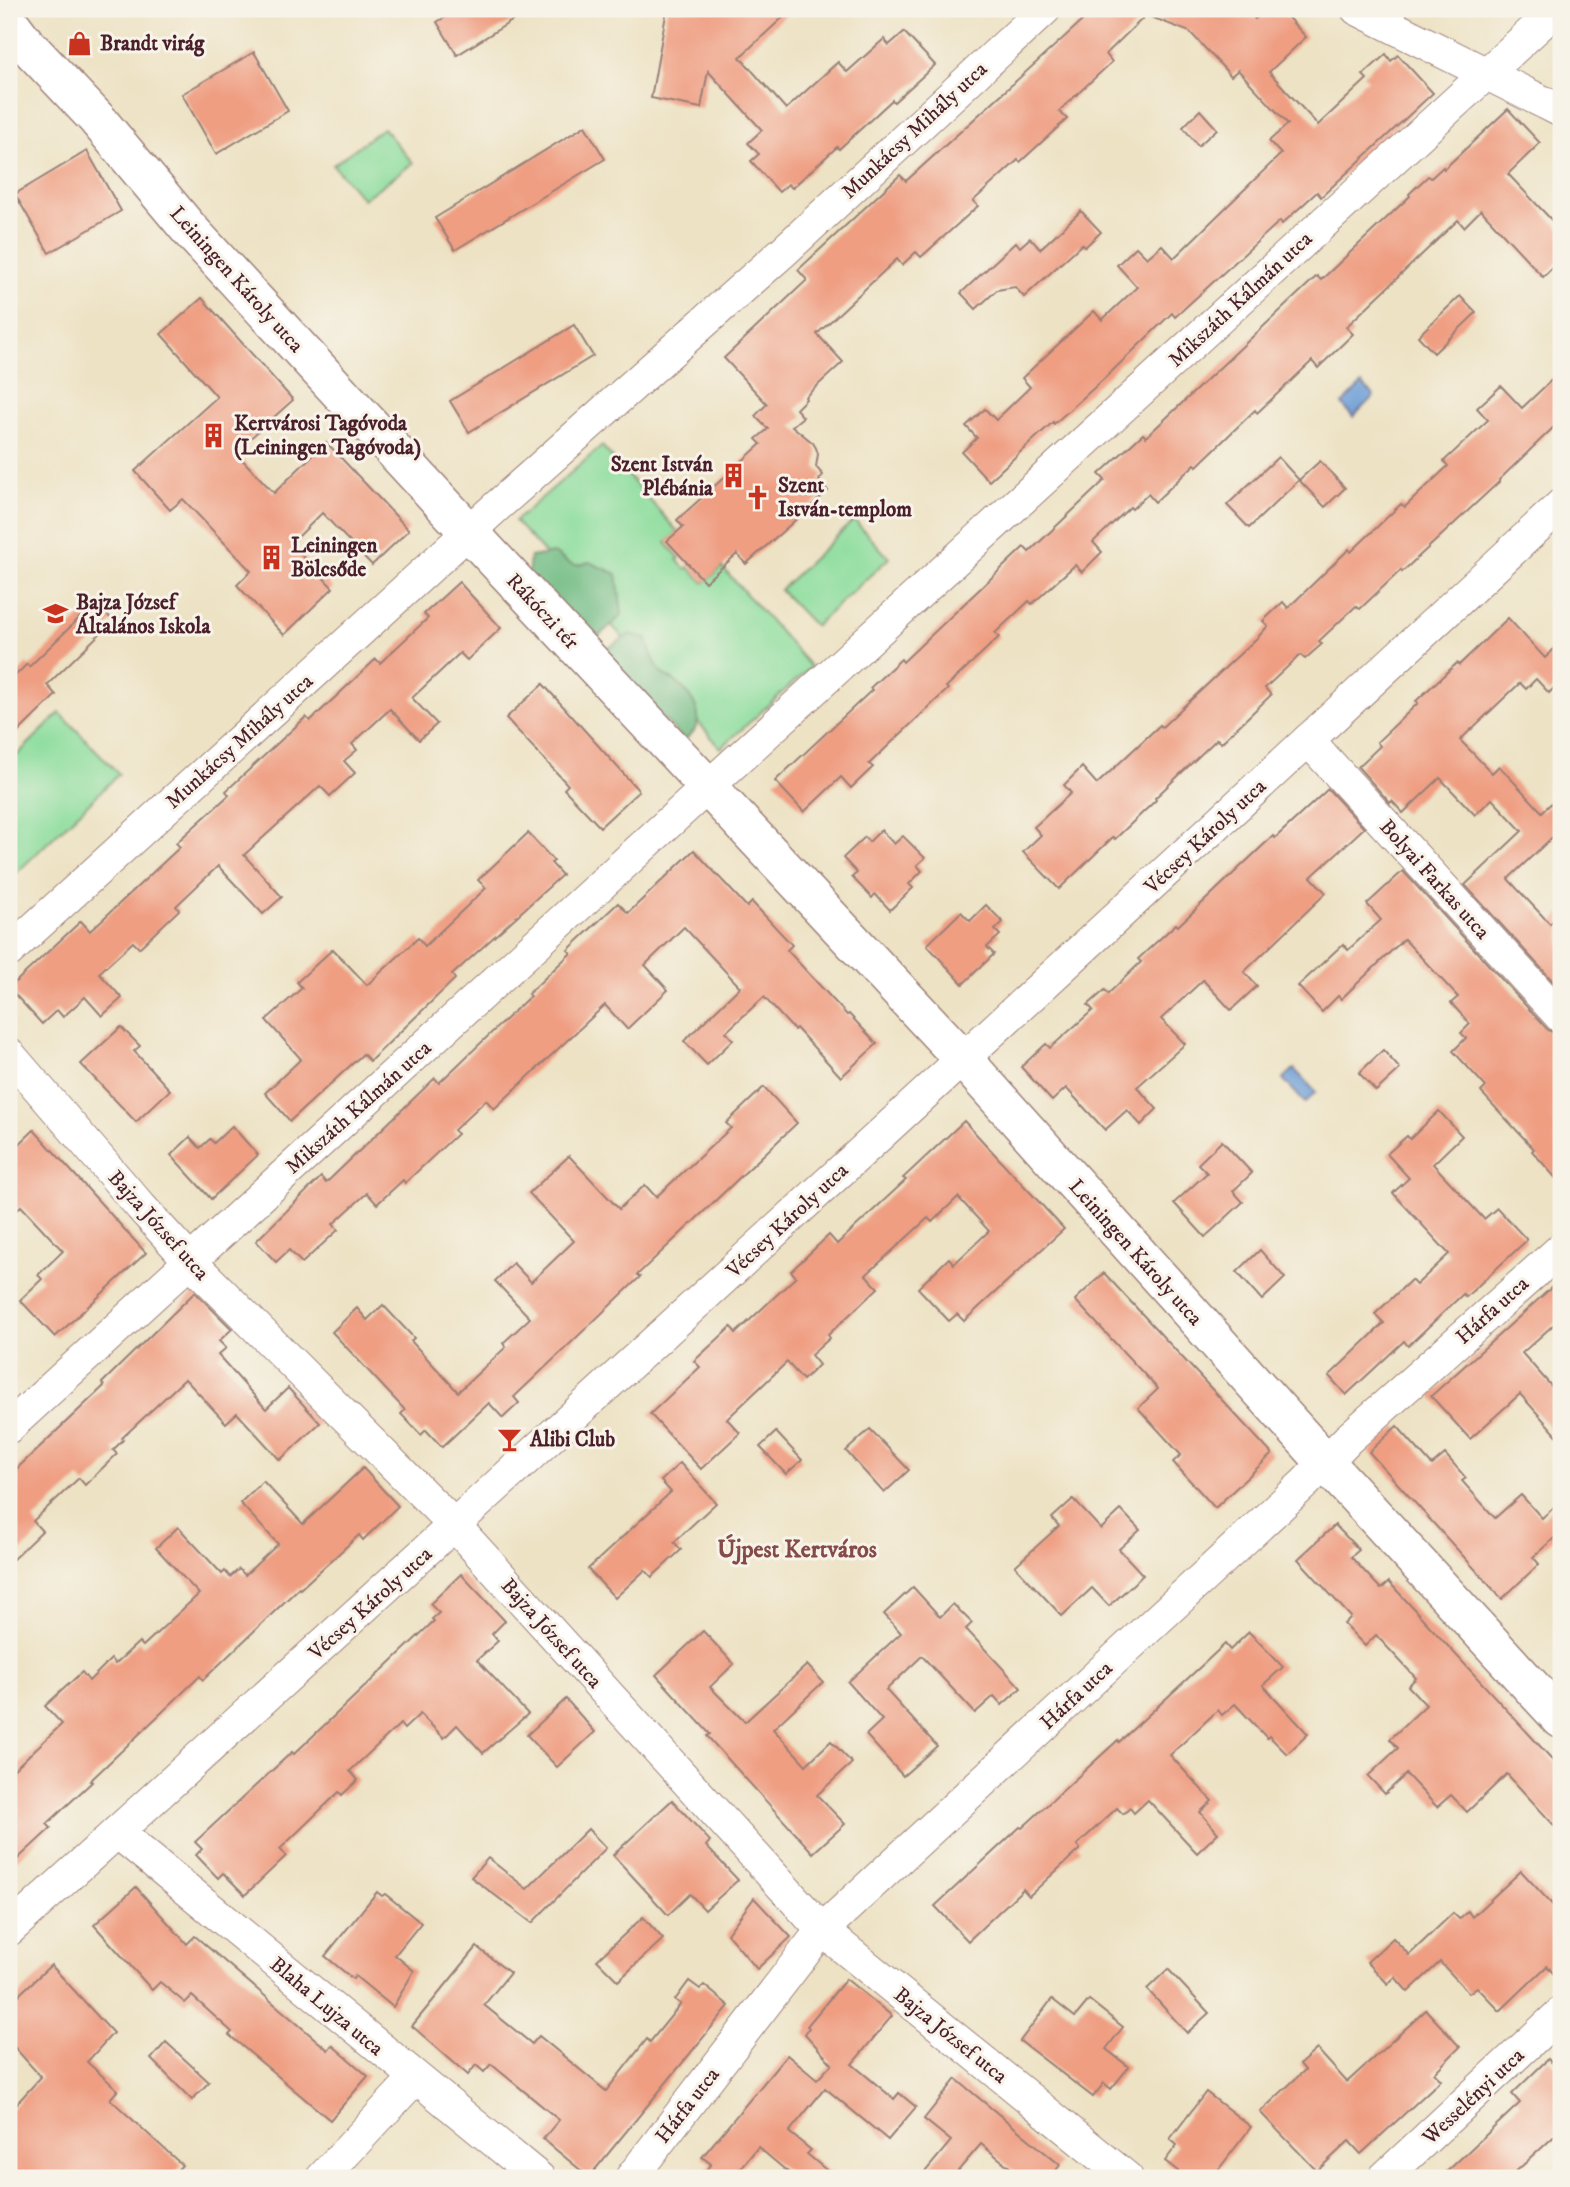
<svg xmlns="http://www.w3.org/2000/svg" width="1570" height="2187" font-family="'IM FELL DW Pica',serif">
	<style>
		.green { fill: #8cdd9d; stroke: #6b7e64; stroke-width: 2 }
		.forest { fill: #71bc84; stroke: #5e6e58; stroke-width: 2 }
		.water { fill: #6c9dd6; stroke: #5b5e80; stroke-width: 2 }
		.building { fill: #ef9e82 }
		.lines { fill: none; stroke-linecap: round; stroke-linejoin: round }
		.minor-casing { stroke: #9c8078; stroke-width: 34 }
		.tertiary-casing { stroke: #9c8078; stroke-width: 41 }
		.minor { stroke: #fff; stroke-width: 32 }
		.tertiary { stroke: #fff; stroke-width: 38 }
		.labels { text-anchor: middle; stroke-width: 6; stroke-linejoin: round; paint-order: stroke }
		.poi-label { font-size: 21px; font-weight: bold; fill: #4a1f2b; stroke: #f7f3e8; text-anchor: start }
		.street-label { font-size: 21px; fill: #4a1f2b; stroke: #f7f3e8 }
		.quarter-label { font-size: 24px; font-weight: bold; fill: #844b49; stroke: #f7f3e8 }
	</style>
	<rect width="100%" height="100%" fill="#f7f3e8"/>
	<filter id="ink" filterUnits="userSpaceOnUse"><feTurbulence type="fractalNoise" baseFrequency=".0143" numOctaves="2"/><feDisplacementMap in="SourceGraphic" scale="14" xChannelSelector="R" yChannelSelector="G"/><feConvolveMatrix kernelMatrix="1 2 1 2 8 2 1 2 1" color-interpolation-filters="sRGB"/></filter>
	<filter id="wash" filterUnits="userSpaceOnUse"><feTurbulence type="fractalNoise" baseFrequency=".00686" numOctaves="4" result="noise"/><feDisplacementMap in="SourceGraphic" scale="28" xChannelSelector="R" yChannelSelector="G"/><feGaussianBlur stdDeviation="1.57" result="paint"/><feColorMatrix in="noise" values="0 0 0 0 0 0 0 0 0 0 0 0 0 0 0 0 0 1.4 0 .05"/><feComposite in="paint" operator="in"/></filter>
	<g filter="url(#wash)">
		<rect width="100%" height="100%" fill="#ede2c4"/>
		<!-- green -->
		<g class="green">
			<path d="M383,128L413,163L363,199L333,165Z"/>
			<path d="M602,446L678,532L666,543L680,558L677,560L685,569L688,567L704,583L722,567L811,667L721,748L617,631L515,521Z"/>
			<path d="M854,520L889,558L815,626L780,590Z"/>
			<path d="M60,713L119,774L9,880V763Z"/>
		</g>
		<!-- forest -->
		<g class="forest">
			<path d="M554,553C568,563 573,569 589,562L617,574L622,615L592,642L528,575L530,557Z"/>
			<path d="M630,634L646,638C650,649 654,665 662,673C666,677 672,679 676,682C695,697 710,723 684,740L600,653Z"/>
		</g>
		<!-- water -->
		<g class="water">
			<path d="M1362,384L1374,396L1353,417L1342,404Z"/>
			<path d="M1294,1069L1316,1092L1305,1103L1283,1079Z"/>
		</g>
		<g id="blocks">
			<!-- building -->
			<g class="building">
				<path d="M459,9H531L457,55L437,22Z"/>
				<path d="M667,9H792L740,57L786,109L838,62L847,72L884,39L889,45L904,32L935,65L894,102L892,100L839,149L837,147L792,188L788,184L779,192L751,161L759,154L748,143L762,130L708,71L701,108L651,98Z"/>
				<path d="M1071,9H1246L1255,19L1266,9H1280L1306,37L1269,72L1318,125L1367,79L1363,75L1386,54L1391,61L1398,55L1433,93L1321,197L1317,192L1282,224L1280,221L1175,317L1172,313L1106,377L1054,424L1053,422L989,481L962,452L977,438L966,426L985,409L996,420L1030,387L1022,378L1094,311L1102,320L1137,287L1117,265L1136,247L1147,258L1162,245L1174,258L1281,154L1269,141L1288,124L1238,70L1231,76L1190,32L1146,15L1106,54L1112,62L1059,111L1067,119L1020,162L1018,160L973,201L978,206L921,257L916,252L902,265L897,259L817,334L843,362L805,397L806,399L796,409L803,417L792,426L813,443L816,448L818,454L816,467L823,475L819,480L828,491L746,564L737,554L705,582L667,541L683,527L677,520L761,444L756,439L768,429L755,416L767,404L724,358L807,280L798,270L900,175L906,181L1082,21Z"/>
				<path d="M254,52L288,111L216,154L182,94Z"/>
				<path d="M1508,109L1540,143L1508,174L1561,230V259L1543,277L1481,210L1464,227L1458,220L1346,327L1353,334L1318,368L1312,361L1257,413L1255,410L1197,466L1195,464L1155,502L1148,494L1132,509L1130,507L1093,542L1102,552L1082,572L1075,565L1032,604L1029,601L995,633L999,637L946,687L948,689L869,764L873,767L851,788L841,777L804,812L775,781L872,690L870,688L901,659L903,662L1024,547L1029,552L1105,480L1099,474L1143,434L1146,437L1317,276L1321,280L1410,196L1409,194L1428,176L1431,178L1443,167L1444,169Z"/>
				<path d="M1200,110L1217,129L1198,146L1183,127Z"/>
				<path d="M585,126L605,159L455,250L435,218Z"/>
				<path d="M87,151L121,211L49,253L15,194Z"/>
				<path d="M1081,211L1101,232L1085,247L1082,244L1024,297L1015,287L997,290L976,309L961,293L1016,242L1020,247L1030,238L1040,249Z"/>
				<path d="M1460,296L1476,313L1434,353L1418,336Z"/>
				<path d="M202,298L293,400L235,452L274,493L326,442L409,530L372,565L322,513L291,544L333,588L284,635L237,585L251,571L183,499L170,510L135,471L217,397L161,334Z"/>
				<path d="M574,325L593,356L469,432L450,401Z"/>
				<path d="M1561,371V420L1499,480L1500,481L1402,572L1401,570L1360,609L1356,606L1319,641L1322,644L1305,659L1300,655L1265,688L1271,695L1221,743L1217,739L1155,798L1156,800L1115,839L1113,837L1059,889L1023,852L1041,835L1034,827L1071,793L1064,785L1082,767L1097,784L1160,725L1162,727L1180,710L1258,637L1268,626L1263,621L1283,602L1288,608L1349,549L1351,552L1401,504L1405,507L1448,466L1444,461L1488,420L1477,408L1501,386L1522,408Z"/>
				<path d="M1278,457L1299,480L1249,528L1227,505Z"/>
				<path d="M1320,461L1345,488L1325,507L1299,480Z"/>
				<path d="M459,582L501,628L467,660L460,653L412,698L437,724L419,740L390,709L352,744L357,750L344,761L355,773L330,796L320,786L244,855L282,897L263,914L218,866L176,906L179,910L139,948L133,942L99,973L122,998L102,1016L85,997L63,1017L57,1010L42,1024L9,988L81,921L90,931L180,847L176,843L229,795L226,791L306,717L310,721L376,659L380,663L428,618L424,614Z"/>
				<path d="M96,602L113,621L47,685L56,695L9,741V682L27,664L29,667Z"/>
				<path d="M1508,618L1545,658L1561,642V681L1549,693L1536,679L1526,689L1520,683L1460,740L1492,773L1499,766L1542,812L1561,794V829L1508,879L1550,924L1561,913V990L1465,885L1522,831L1492,799L1475,815L1440,778L1403,813L1392,801L1390,803L1358,767L1380,746L1377,742L1418,703L1416,701L1457,663L1459,665Z"/>
				<path d="M543,684L639,791L600,827L564,789L568,785L506,718Z"/>
				<path d="M1328,789L1364,828L1311,877L1326,893L1244,972L1257,986L1231,1010L1203,980L1161,1019L1185,1044L1137,1087L1157,1109L1141,1125L1127,1110L1105,1130L1066,1088L1052,1101L1021,1067L1046,1044L1050,1048L1093,1010L1088,1005L1105,990L1108,994L1141,962L1138,959L1176,924L1178,926L1273,836L1275,838Z"/>
				<path d="M881,830L894,844L903,836L925,858L917,865L922,871L909,884L913,888L890,910L875,894L872,898L852,877L857,873L843,858L865,837L869,842Z"/>
				<path d="M528,833L554,861L551,863L562,875L452,975L455,979L370,1061L363,1054L290,1121L265,1093L301,1059L266,1020L302,988L297,982L333,949L367,985L418,938L425,946L486,888L478,880Z"/>
				<path d="M694,850L747,907L752,902L792,945L787,950L847,1015L849,1014L877,1044L841,1077L796,1028L794,1030L764,997L726,1032L733,1040L707,1065L684,1041L740,987L684,927L645,965L668,990L627,1029L605,1005L494,1109L486,1100L454,1130L457,1134L405,1183L403,1180L377,1204L367,1193L333,1224L338,1230L302,1263L289,1250L276,1262L256,1241L321,1177L326,1183L435,1078L439,1083L530,996L528,994L571,953L568,950L618,903L628,913Z"/>
				<path d="M1403,871L1547,1029L1555,1034L1561,1035V1184L1532,1151L1534,1149L1481,1092L1486,1087L1453,1051L1466,1038L1461,1033L1470,1024L1451,1003L1458,997L1404,939L1341,999L1338,996L1322,1012L1298,986L1343,944L1348,950L1381,920L1367,904Z"/>
				<path d="M986,905L1003,922L995,930L1000,935L987,947L994,954L963,984L927,945L961,912L970,921Z"/>
				<path d="M121,1027L140,1046L134,1051L170,1090L136,1122L81,1064Z"/>
				<path d="M1383,1050L1400,1069L1376,1091L1359,1073Z"/>
				<path d="M764,1087L797,1123L637,1275L640,1277L514,1397L519,1403L503,1418L489,1403L442,1447L426,1430L421,1435L401,1414L405,1410L332,1332L357,1308L367,1320L383,1305L414,1338L411,1341L458,1392L506,1347L503,1343L530,1318L495,1281L513,1263L531,1282L574,1241L529,1193L569,1156L619,1209L645,1185L656,1197L731,1128L726,1123Z"/>
				<path d="M1439,1111L1462,1136L1433,1164L1484,1219L1497,1208L1527,1240L1466,1297L1463,1294L1408,1346L1404,1341L1346,1395L1329,1376L1384,1323L1375,1314L1411,1280L1416,1285L1449,1254L1393,1193L1409,1178L1387,1154L1407,1136L1410,1139Z"/>
				<path d="M964,1121L1064,1229L964,1321L957,1314L949,1321L918,1288L949,1258L954,1264L989,1231L958,1197L932,1222L928,1218L866,1275L878,1288L828,1335L830,1338L811,1355L819,1365L803,1380L787,1362L727,1419L740,1433L701,1469L650,1414L700,1367L694,1361L731,1327L736,1333L796,1277L791,1271L829,1235L837,1244L906,1180L903,1178Z"/>
				<path d="M232,1126L258,1155L211,1199L171,1155L190,1137L200,1148L210,1139L214,1143Z"/>
				<path d="M34,1130L146,1253L55,1337L20,1300L42,1279L38,1275L63,1251L21,1206L9,1217V1154Z"/>
				<path d="M1222,1141L1252,1173L1233,1191L1243,1202L1205,1237L1174,1203L1207,1173L1198,1164Z"/>
				<path d="M1260,1250L1285,1278L1262,1300L1237,1272Z"/>
				<path d="M1104,1273L1272,1454L1215,1508L1173,1462L1181,1455L1138,1408L1158,1389L1075,1300Z"/>
				<path d="M1561,1279V1318L1522,1353L1561,1397V1440L1520,1394L1470,1439L1431,1396Z"/>
				<path d="M195,1292L232,1329L219,1341L226,1348L218,1355L266,1409L288,1388L320,1423L280,1460L237,1413L226,1423L185,1379L122,1438L123,1440L113,1450L117,1454L85,1485L79,1478L33,1521L42,1531L9,1563V1476L104,1386L102,1383Z"/>
				<path d="M1397,1426L1432,1465L1445,1454L1466,1478L1462,1481L1495,1518L1521,1495L1542,1518L1561,1501V1532L1533,1557L1539,1564L1502,1599L1369,1452Z"/>
				<path d="M870,1429L909,1470L884,1493L846,1451Z"/>
				<path d="M776,1432L802,1460L786,1474L760,1447Z"/>
				<path d="M680,1463L716,1503L674,1542L681,1550L652,1577L645,1570L615,1598L588,1569L671,1492L661,1481Z"/>
				<path d="M363,1468L398,1506L363,1540L359,1535L300,1589L299,1588L203,1680L200,1676L90,1781L92,1782L47,1824L51,1828L9,1867V1774L62,1724L45,1706L82,1672L89,1681L111,1659L115,1664L139,1642L143,1646L199,1594L156,1548L178,1527L222,1574L225,1571L230,1577L239,1569L245,1575L278,1544L240,1503L263,1481L303,1524Z"/>
				<path d="M1073,1499L1101,1529L1121,1510L1140,1530L1119,1549L1143,1575L1109,1606L1092,1588L1062,1616L1015,1566L1059,1526L1052,1518Z"/>
				<path d="M1335,1525L1359,1550L1351,1557L1381,1589L1389,1582L1561,1769V1833L1507,1774L1467,1812L1451,1795L1437,1807L1406,1774L1385,1794L1368,1776L1398,1748L1390,1739L1426,1705L1408,1686L1416,1678L1376,1635L1365,1646L1344,1624L1351,1617L1298,1559Z"/>
				<path d="M461,1574L505,1621L492,1634L498,1641L477,1660L528,1714L483,1753L457,1725L444,1738L420,1714L404,1729L400,1724L350,1771L358,1780L342,1795L339,1792L280,1849L286,1856L245,1895L223,1873L218,1878L196,1855L202,1849L195,1842L292,1752L294,1754L434,1621L432,1619L439,1613L430,1604Z"/>
				<path d="M913,1587L940,1617L953,1604L972,1623L966,1629L1021,1688L1002,1705L994,1696L975,1713L922,1656L886,1690L937,1746L903,1776L866,1735L882,1720L848,1682L901,1633L884,1614Z"/>
				<path d="M703,1631L734,1664L710,1687L745,1722L807,1665L823,1682L773,1729L806,1765L831,1741L852,1763L817,1795L845,1824L813,1853L707,1736L710,1734L656,1675Z"/>
				<path d="M1249,1632L1283,1667L1263,1685L1308,1734L1287,1754L1269,1736L1267,1738L1235,1704L1222,1715L1218,1710L1170,1755L1212,1801L1200,1812L1218,1833L1197,1853L1148,1800L1134,1813L1130,1808L1123,1814L1117,1808L1077,1845L1080,1849L1029,1896L1023,1889L968,1941L935,1906L1020,1827L1022,1828L1118,1740L1119,1742L1225,1644L1230,1650Z"/>
				<path d="M566,1699L595,1732L557,1767L527,1735Z"/>
				<path d="M672,1800L710,1841L706,1846L738,1880L705,1910L690,1894L668,1915L613,1855Z"/>
				<path d="M588,1829L606,1848L532,1923L471,1877L488,1858L527,1889Z"/>
				<path d="M1521,1871L1561,1914V1982L1547,1966L1500,2011L1477,1987L1469,1993L1440,1962L1408,1992L1395,1977L1388,1984L1367,1962L1393,1938L1409,1955L1453,1913L1459,1919L1468,1911L1472,1917Z"/>
				<path d="M136,1887L187,1944L195,1936L328,2050L332,2045L368,2076L330,2120L229,2035L232,2032L192,1996L185,2003L160,1982L152,1990L94,1925Z"/>
				<path d="M377,1892L382,1896L385,1894L421,1923L395,1955L414,1971L393,2007L355,1976L353,1979L325,1956Z"/>
				<path d="M754,1898L791,1937L757,1969L727,1934Z"/>
				<path d="M643,1917L663,1939L618,1981L597,1960Z"/>
				<path d="M477,1947L510,1973L484,2005L532,2044L539,2036L606,2091L647,2039L650,2042L681,2004L675,2000L689,1981L700,1989L704,1985L729,2006L589,2177L543,2139L559,2120L491,2064L484,2072L476,2065L468,2075L412,2026Z"/>
				<path d="M51,1965L113,2033L87,2062L118,2090L110,2099L182,2165L171,2178H9V2112L41,2077L9,2041V2004Z"/>
				<path d="M1168,1969L1209,2013L1187,2033L1147,1989Z"/>
				<path d="M846,1979L892,2016L852,2064L894,2099L899,2093L916,2107L888,2140L825,2088L789,2132L811,2150L807,2154L836,2178H795L758,2147L733,2178H700L711,2164L702,2157L787,2055L817,2080L832,2064L805,2034L809,2028L807,2026Z"/>
				<path d="M1052,1999L1075,2017L1089,2000L1123,2027L1106,2049L1129,2067L1111,2089L1104,2083L1093,2097L1020,2041Z"/>
				<path d="M1426,2010L1460,2047L1434,2073L1441,2080L1361,2154L1349,2141L1317,2171L1260,2112L1305,2070L1300,2064L1317,2049L1347,2082Z"/>
				<path d="M166,2042L209,2082L192,2100L151,2059Z"/>
				<path d="M1548,2059L1561,2072V2130L1509,2178H1440L1520,2103L1512,2094Z"/>
				<path d="M956,2079L1060,2165L1050,2178H1023L981,2144L952,2178H920L951,2141L924,2119Z"/>
				<path d="M1206,2092L1251,2127L1212,2178H1187L1165,2161L1177,2145L1170,2139Z"/>
			</g>
		</g>
	</g>
	<g filter="url(#ink)">
		<use href="#blocks" fill-opacity="0" stroke="#9c8078" stroke-width="2"/>
		<g class="lines">
			<defs>
				<g id="minor">
					<path d="M1357,9L1561,111"/>
					<path d="M1308,740L1561,1017"/>
					<path d="M9,951L495,508L784,251L1045,9"/>
					<path d="M9,1054L141,1207L190,1261L455,1526L822,1930L1127,2178"/>
					<path d="M9,1427L1557,9"/>
					<path d="M117,1832L539,2178"/>
					<path d="M9,1930C529,1458 1047,984 1561,505"/>
					<path d="M322,2178L415,2078"/>
					<path d="M631,2178L822,1930L1305,1483L1348,1439L1561,1249"/>
					<path d="M1384,2178L1561,2013"/>
				</g>
				<path id="tertiary" d="M9,22L25,43L97,119L189,229L469,532L963,1059L1326,1463L1561,1719"/>
			</defs>
			<!-- minor casing -->
			<use href="#minor" class="minor-casing"/>
			<!-- tertiary casing -->
			<use href="#tertiary" class="tertiary-casing"/>
			<!-- minor -->
			<use href="#minor" class="minor"/>
			<!-- tertiary -->
			<use href="#tertiary" class="tertiary"/>
		</g>
	</g>
	<!-- icons -->
	<defs>
		<symbol id="shop-bare" viewBox="-9 -9 18 18"><path d="M-5-2.5h2.3a2.7 3.5 0 0 1 5.4 0H5L5.5 6h-11ZM-1.5-2.5h3a1.5 2.3 0 0 0-3 0Z" fill="#c8321e" stroke="#f7f3e8" stroke-width="2.5" paint-order="stroke"/></symbol>
		<symbol id="building-bare" viewBox="-9 -9 18 18"><path d="M-4-6H4V6H1V3H-1V6H-4ZM-2.5-4.3h1.7v1.8h-1.7ZM.8-4.3h1.7v1.8H.8ZM-2.5-1h1.7V.8h-1.7ZM.8-1h1.7V.8H.8Z" fill="#c8321e" stroke="#f7f3e8" stroke-width="2.5" paint-order="stroke"/></symbol>
		<symbol id="church-bare" viewBox="-9 -9 18 18"><path d="M-1.2-6h2.4v3.5h3.3v2.4h-3.3V6h-2.4V-.1h-3.3v-2.4h3.3Z" fill="#c8321e" stroke="#f7f3e8" stroke-width="2.5" paint-order="stroke"/></symbol>
		<symbol id="school-bare" viewBox="-9 -9 18 18"><path d="M0-5L7-2L0 1L-7-2ZM-4 1L0 2.5L4 1V4Q0 6-4 4Z" fill="#c8321e" stroke="#f7f3e8" stroke-width="2.5" paint-order="stroke"/></symbol>
		<symbol id="bar-bare" viewBox="-9 -9 18 18"><path d="M-6-5H6L.8 .8V4.5H3.5V6h-7V4.5H-.8V.8Z" fill="#c8321e" stroke="#f7f3e8" stroke-width="2.5" paint-order="stroke"/></symbol>
	</defs>
	<g fill-rule="evenodd">
		<use href="#shop-bare" x="62" y="26" width="35" height="35"/>
		<use href="#building-bare" x="196" y="418" width="35" height="35"/>
		<use href="#building-bare" x="716" y="458" width="35" height="35"/>
		<use href="#church-bare" x="740" y="480" width="35" height="35"/>
		<use href="#building-bare" x="254" y="540" width="35" height="35"/>
		<use href="#school-bare" x="38" y="596" width="35" height="35"/>
		<use href="#bar-bare" x="492" y="1422" width="35" height="35"/>
	</g>
	<g class="labels">
		<!-- poi labels -->
		<g class="poi-label">
			<text x="100" y="50">Brandt virág</text>
			<text x="234" y="430">Kertvárosi Tagóvoda<tspan x="234" dy="24">(Leiningen Tagóvoda)</tspan></text>
			<text x="713" y="471" text-anchor="end">Szent István<tspan x="713" dy="24">Plébánia</tspan></text>
			<text x="778" y="492">Szent<tspan x="778" dy="24">István-templom</tspan></text>
			<text x="291" y="552">Leiningen<tspan x="291" dy="24">Bölcsőde</tspan></text>
			<text x="76" y="609">Bajza József<tspan x="76" dy="24">Általános Iskola</tspan></text>
			<text x="530" y="1446">Alibi Club</text>
		</g>
		<!-- street labels -->
		<g class="street-label">
			<text transform="translate(914 130) rotate(-43)" y="7">Munkácsy Mihály utca</text>
			<text transform="translate(237 279) rotate(48)" y="7">Leiningen Károly utca</text>
			<text transform="translate(1240 299) rotate(-43)" y="7">Mikszáth Kálmán utca</text>
			<text transform="translate(543 611) rotate(47)" y="7">Rákóczi tér</text>
			<text transform="translate(239 741) rotate(-42)" y="7">Munkácsy Mihály utca</text>
			<text transform="translate(1205 836) rotate(-43)" y="7">Vécsey Károly utca</text>
			<text transform="translate(1435 879) rotate(48)" y="7">Bolyai Farkas utca</text>
			<text transform="translate(358 1107) rotate(-42)" y="7">Mikszáth Kálmán utca</text>
			<text transform="translate(787 1220) rotate(-43)" y="7">Vécsey Károly utca</text>
			<text transform="translate(159 1225) rotate(48)" y="7">Bajza József utca</text>
			<text transform="translate(1136 1252) rotate(48)" y="7">Leiningen Károly utca</text>
			<text transform="translate(1492 1310) rotate(-42)" y="7">Hárfa utca</text>
			<text transform="translate(370 1603) rotate(-42)" y="7">Vécsey Károly utca</text>
			<text transform="translate(552 1633) rotate(48)" y="7">Bajza József utca</text>
			<text transform="translate(1076 1695) rotate(-43)" y="7">Hárfa utca</text>
			<text transform="translate(327 2006) rotate(40)" y="7">Blaha Lujza utca</text>
			<text transform="translate(951 2035) rotate(39)" y="7">Bajza József utca</text>
			<text transform="translate(1473 2096) rotate(-43)" y="7">Wesselényi utca</text>
			<text transform="translate(687 2105) rotate(-52)" y="7">Hárfa utca</text>
		</g>
		<!-- quarter labels -->
		<g class="quarter-label">
			<text x="797" y="1557">Újpest Kertváros</text>
		</g>
	</g>
	<!-- margin -->
	<rect width="1570" height="2187" fill="none" stroke="#f7f3e8" stroke-width="35"/>
</svg>
